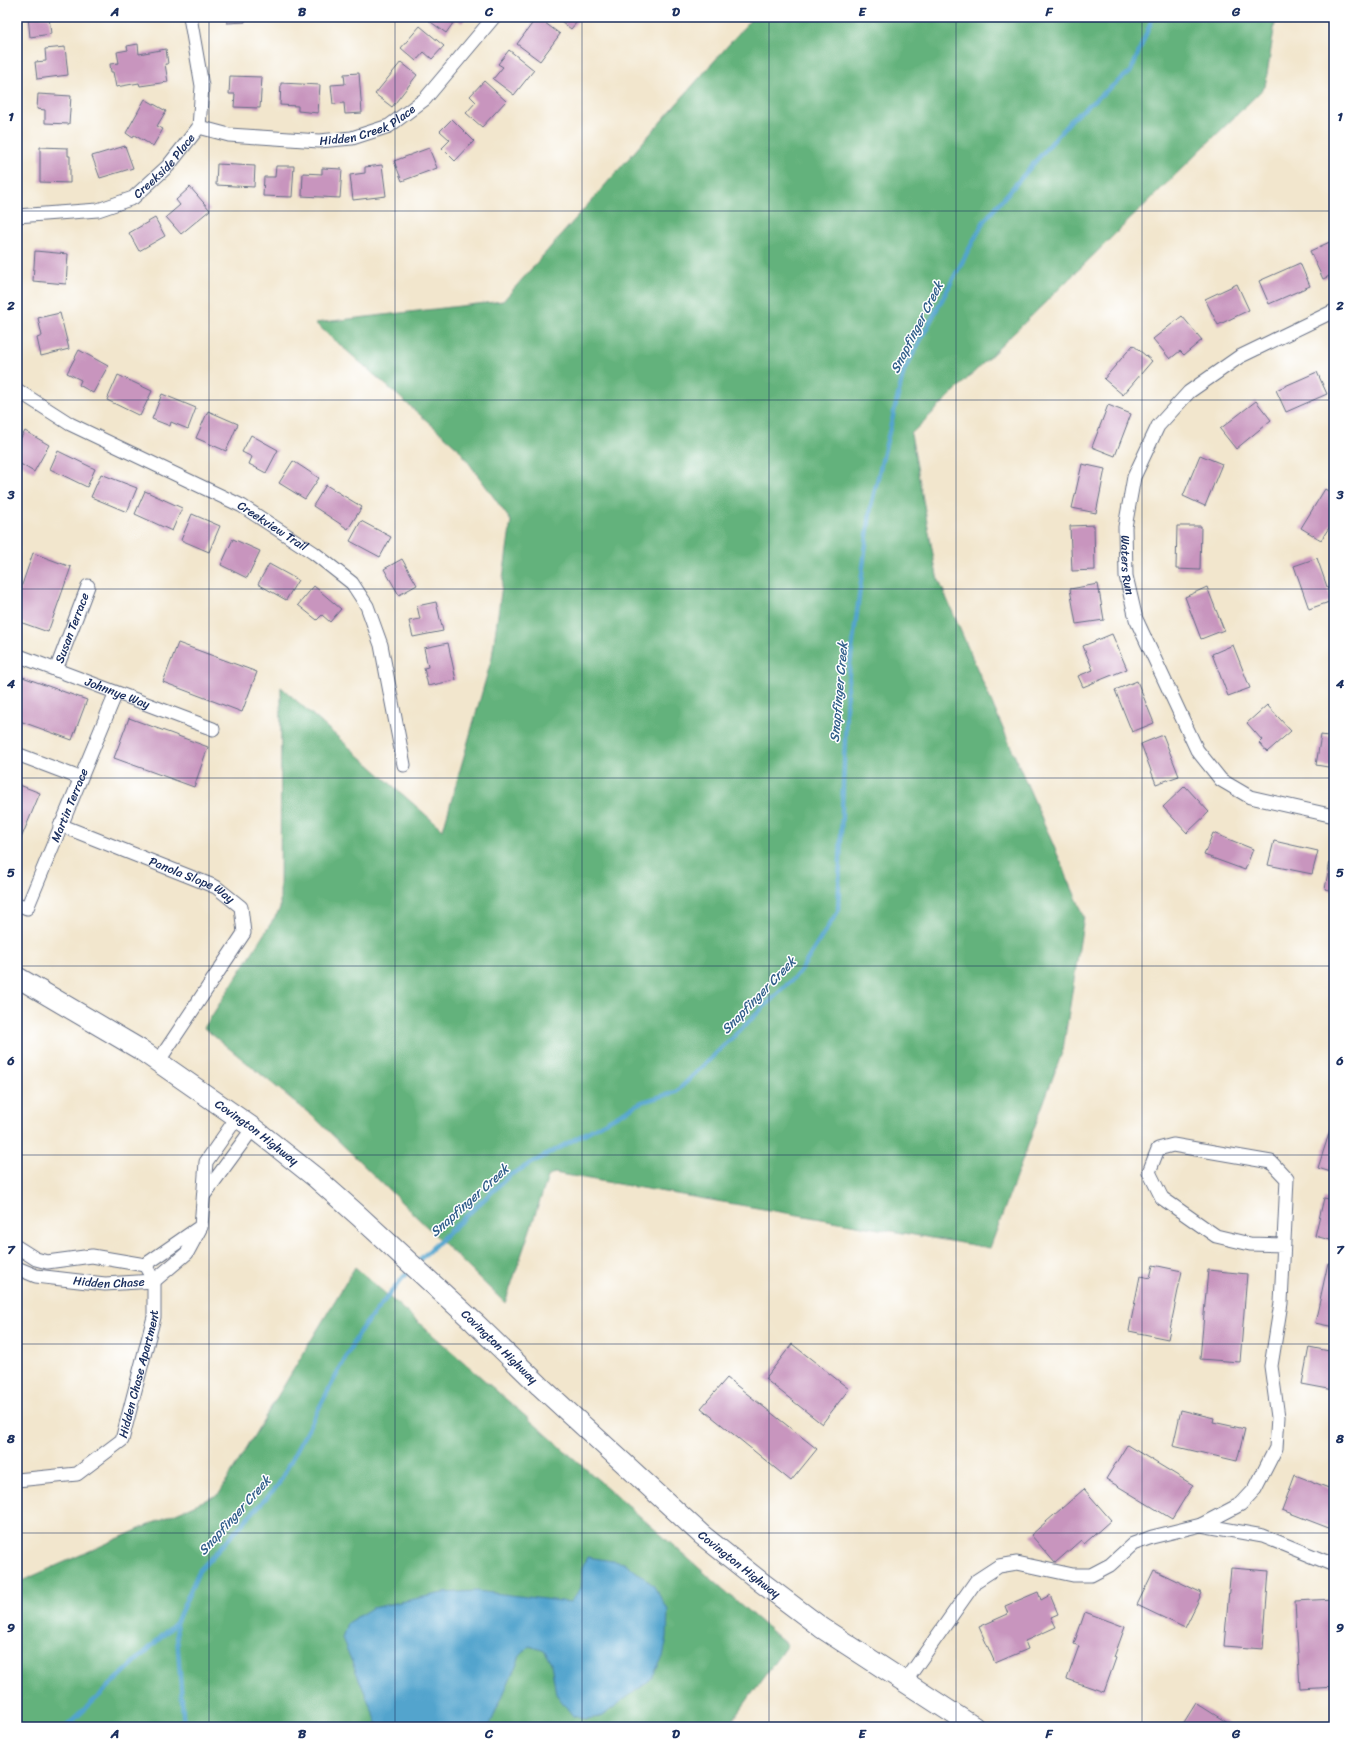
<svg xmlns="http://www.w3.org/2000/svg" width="1351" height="1744" font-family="Sriracha,sans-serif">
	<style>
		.forest { fill: #64b27c; stroke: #40706d }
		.water { fill: #52a4cd; stroke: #366a96 }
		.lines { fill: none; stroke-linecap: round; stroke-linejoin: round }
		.stream { stroke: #52a4cd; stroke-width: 4.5 }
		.building { fill: #c895be }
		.street-casing { stroke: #666f85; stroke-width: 15 }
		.primary-casing { stroke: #666f85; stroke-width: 22 }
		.street { stroke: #fff; stroke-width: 13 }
		.primary { stroke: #fff; stroke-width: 20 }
		.grid { fill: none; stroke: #1b2f5e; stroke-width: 1; stroke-opacity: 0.55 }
		.labels { text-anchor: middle; stroke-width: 3; stroke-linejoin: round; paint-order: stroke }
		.street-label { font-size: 12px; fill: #1b2f5e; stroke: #fff }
		.water-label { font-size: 13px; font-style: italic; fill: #315e8a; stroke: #fff }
		.neatline { fill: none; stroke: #1b2f5e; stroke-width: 1.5 }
		.grid-label { font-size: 13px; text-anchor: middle; font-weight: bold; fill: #1b2f5e }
	</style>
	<rect width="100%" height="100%" fill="#fff"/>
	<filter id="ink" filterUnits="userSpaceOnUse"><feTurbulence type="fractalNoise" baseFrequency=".025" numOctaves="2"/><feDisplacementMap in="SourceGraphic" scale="8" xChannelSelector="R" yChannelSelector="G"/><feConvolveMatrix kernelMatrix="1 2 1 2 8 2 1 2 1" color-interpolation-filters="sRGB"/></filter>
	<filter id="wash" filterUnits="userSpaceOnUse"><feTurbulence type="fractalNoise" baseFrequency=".012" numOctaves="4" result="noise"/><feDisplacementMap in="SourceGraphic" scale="16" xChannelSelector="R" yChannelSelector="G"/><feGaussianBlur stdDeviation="0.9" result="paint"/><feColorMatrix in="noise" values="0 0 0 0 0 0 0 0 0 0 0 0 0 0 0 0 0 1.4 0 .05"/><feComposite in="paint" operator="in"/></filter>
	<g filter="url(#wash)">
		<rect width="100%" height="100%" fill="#f2e6cd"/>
		<!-- forest -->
		<g class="forest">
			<path d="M753,17H1276L1265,87L911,434L937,576L1084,916L1063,1050L990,1248L554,1173L548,1177L505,1303L316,1119L204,1028L280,909L281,687L443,830L492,657L511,521L458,448L315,323L503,301Z"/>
			<path d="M355,1267L787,1645L728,1727H17V1583L219,1494Z"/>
		</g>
		<!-- water -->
		<path class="water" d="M587,1557L625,1563L653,1585L668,1610L667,1637L663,1657L651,1679L601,1717L585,1719L573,1716L556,1694L551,1663L545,1651L530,1646L520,1656L489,1727H379L342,1638L347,1623L372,1608L443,1593L476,1591L570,1602L581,1588L582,1568Z"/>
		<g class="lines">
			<!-- stream -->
			<g class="stream">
				<path d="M416,1263L510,1175L642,1102L676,1092L799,973L838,911L847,688L871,506L904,371L984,221L1073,118L1131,71L1153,17"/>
				<path d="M66,1727L176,1623"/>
				<path d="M184,1727L176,1623L199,1571L278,1485L360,1331L409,1270"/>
			</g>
		</g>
		<g id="blocks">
			<!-- building -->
			<g class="building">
				<path d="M28,17H49L51,34L30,37Z"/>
				<path d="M227,17H245V22L227,23Z"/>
				<path d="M431,17H466L462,23L456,19L446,33L428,20Z"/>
				<path d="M537,17L560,34L540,61L517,44Z"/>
				<path d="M556,17H581L571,29Z"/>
				<path d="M420,26L444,46L432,59L424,52L416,61L401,48Z"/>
				<path d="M138,44L139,54L166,49L168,64H165L168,82L140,86L139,83L116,87L113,72H111L110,64L119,63L117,52L128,50L127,46Z"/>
				<path d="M65,47L68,75L37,79L35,62L46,61L45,49Z"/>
				<path d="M509,50L534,70L514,95L493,79L503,67L498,64Z"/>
				<path d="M401,62L417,75L392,107L375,94Z"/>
				<path d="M359,73L362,113L345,114L344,103L333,104L331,85L345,84L344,74Z"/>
				<path d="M230,76L262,77L260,108L234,107L235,94H229Z"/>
				<path d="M484,81L506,101L482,127L466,113L476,102L470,96Z"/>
				<path d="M281,83L320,85L318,113L298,111V106L280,105Z"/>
				<path d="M38,94L71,96L69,124L45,123V110L37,109Z"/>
				<path d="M145,99L166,111L157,126L163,129L153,146L134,135L133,138L126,133Z"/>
				<path d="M452,119L474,141L455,161L442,148L450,140L440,131Z"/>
				<path d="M125,146L133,168L100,178L92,156Z"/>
				<path d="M40,147L68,148V156H70V183L40,182Z"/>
				<path d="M429,148L437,168L402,181L394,161Z"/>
				<path d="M217,164L255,166L254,187L216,185Z"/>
				<path d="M382,165L386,196L353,200L350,175L365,173V167Z"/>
				<path d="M276,166H294L292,197L263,196L264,177H275Z"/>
				<path d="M322,168L342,169L340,198L302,196L303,173L322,174Z"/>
				<path d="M190,187L210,210L181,234L166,217L180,205L176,200Z"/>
				<path d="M155,218L165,236L139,251L129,233Z"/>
				<path d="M1334,240V274L1323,279L1310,251Z"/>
				<path d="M35,251L68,254L66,284L33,281Z"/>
				<path d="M1300,263L1310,286L1269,304L1259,281Z"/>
				<path d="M1237,284L1249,310L1218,325L1205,299Z"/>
				<path d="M60,313L69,349L41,356L37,338L42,336L38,318Z"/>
				<path d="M1182,316L1202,340L1184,355L1180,351L1170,359L1153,339Z"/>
				<path d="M1133,345L1152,361L1123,395L1104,379Z"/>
				<path d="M79,350L108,366L93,393L79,385L81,380L67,373Z"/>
				<path d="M1317,372L1327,394L1286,412L1276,390Z"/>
				<path d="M118,375L152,391L140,416L107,400Z"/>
				<path d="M162,394L196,408L188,429L171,422L170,426L152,419Z"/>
				<path d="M1256,401L1271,420L1236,449L1220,429Z"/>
				<path d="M1108,405L1131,414L1115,456L1092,447Z"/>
				<path d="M208,411L238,424L226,451L196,438Z"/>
				<path d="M25,431L49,445L34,472L17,462V444Z"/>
				<path d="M251,435L278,450L266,473L249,464L252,457L242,452Z"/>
				<path d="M58,451L95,469L87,487L50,469Z"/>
				<path d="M1200,455L1222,464L1205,506L1183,496Z"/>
				<path d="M293,461L319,478L305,499L279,483Z"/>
				<path d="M1082,464L1105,469L1096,513L1072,508Z"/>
				<path d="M101,474L137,488L127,512L91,497Z"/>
				<path d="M326,485L362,507L348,529L313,506Z"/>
				<path d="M1325,489L1334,495V520L1321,540L1301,528Z"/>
				<path d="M145,491L182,508L172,531L135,514Z"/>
				<path d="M192,514L220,526L209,552L181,540Z"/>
				<path d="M361,521L391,537L380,557L350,541Z"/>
				<path d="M1094,525L1095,570L1072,571L1070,526Z"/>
				<path d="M1177,526H1201L1200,570L1176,569Z"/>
				<path d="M233,539L260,551L247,578L221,565Z"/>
				<path d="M33,553L71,567L48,632L17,621V599Z"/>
				<path d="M1317,558L1332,601L1309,609L1294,566Z"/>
				<path d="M402,559L417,585L399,595L384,569Z"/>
				<path d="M269,564L298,580L286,600L258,584Z"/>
				<path d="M1098,584L1104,620L1076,624L1070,589Z"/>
				<path d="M314,586L341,609L330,622L322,615L317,620L298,605Z"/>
				<path d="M1207,587L1224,630L1201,639L1185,597Z"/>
				<path d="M436,602L443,631L413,637L409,621L420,619L417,606Z"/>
				<path d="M1112,634L1127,669L1083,687L1078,676L1093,670L1083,646Z"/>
				<path d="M178,643L257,672L242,712L163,682Z"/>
				<path d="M448,643L456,680L428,686L424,668L428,667L424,648Z"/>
				<path d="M1233,645L1250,688L1228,696L1212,654Z"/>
				<path d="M17,675L87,700L72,740L17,720Z"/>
				<path d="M1137,681L1154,723L1132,732L1115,690Z"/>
				<path d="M1267,705L1291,731L1267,752L1259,743L1262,740L1247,723Z"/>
				<path d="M129,718L208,747L194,787L114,758Z"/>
				<path d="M1163,735L1179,776L1156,784L1141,744Z"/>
				<path d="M1321,735L1334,737V768L1316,765Z"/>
				<path d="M17,784L40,793L17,848Z"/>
				<path d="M1185,786L1209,812L1187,833L1163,807Z"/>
				<path d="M1213,833L1253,849L1245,870L1204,855Z"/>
				<path d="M1274,841L1318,851L1312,874L1268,865Z"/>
				<path d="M1330,861L1334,862V891L1325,889Z"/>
				<path d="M1334,1118V1173L1318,1168Z"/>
				<path d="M1324,1198L1334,1200V1241L1315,1236Z"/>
				<path d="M1328,1263L1334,1264V1327L1315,1323Z"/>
				<path d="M1153,1265L1182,1271L1168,1339L1129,1331L1140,1276L1150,1278Z"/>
				<path d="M1208,1270L1247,1274L1240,1362L1200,1359Z"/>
				<path d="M792,1344L849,1389L822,1424L765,1379Z"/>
				<path d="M1309,1347L1334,1352V1390L1302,1384Z"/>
				<path d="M727,1378L817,1449L791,1481L701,1408Z"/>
				<path d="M1181,1410L1214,1418L1213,1422L1245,1429L1237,1461L1173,1446Z"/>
				<path d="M1127,1445L1193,1485L1172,1519L1106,1479Z"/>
				<path d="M1295,1475L1334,1490V1530L1282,1510Z"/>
				<path d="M1084,1489L1111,1520L1084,1544L1081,1540L1055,1563L1031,1535Z"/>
				<path d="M1231,1568L1269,1571L1263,1649L1224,1646Z"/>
				<path d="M1154,1570L1202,1593L1185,1628L1137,1605Z"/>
				<path d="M1038,1592L1041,1600L1050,1595L1058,1614L1051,1617L1056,1627L1025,1641L1028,1649L995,1663L979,1627L1008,1614L1005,1606Z"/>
				<path d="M1334,1599V1687L1300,1689L1295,1601Z"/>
				<path d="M1085,1612L1125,1627L1114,1657L1116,1658L1104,1692L1067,1679L1079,1646L1074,1644Z"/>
				<path d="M1196,1703L1231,1725L1230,1727H1181Z"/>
			</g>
		</g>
	</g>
	<g filter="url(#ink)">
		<use href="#blocks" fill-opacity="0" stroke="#666f85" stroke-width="1"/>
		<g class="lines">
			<defs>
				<g id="street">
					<path id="s1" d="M199,127L229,135L319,141L352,138L389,126L425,99L494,17"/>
					<path id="s2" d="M17,216L98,210L133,198L168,166L199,127L202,86L190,17"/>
					<path id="s3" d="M1334,311L1239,357L1189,392L1158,426L1134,477L1125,527L1126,576L1136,619L1197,750L1221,780L1250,797L1334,816"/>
					<path id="s4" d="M17,390L70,424L242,506L314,553L352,583L367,606L381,645L404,765"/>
					<path id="s5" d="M22,657L213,729"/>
					<path id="s6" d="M56,670L88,586"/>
					<path d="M17,754L80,778"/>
					<path id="s7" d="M60,825L216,887L241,907L244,933L158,1062"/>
					<path id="s8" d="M17,904L27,908L116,693"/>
					<path d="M204,1195L253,1128"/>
					<path d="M17,1247L36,1259L47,1262L92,1256L145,1265L197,1229"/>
					<path id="s9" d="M17,1268L36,1276L105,1284L154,1281L187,1253L201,1227L206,1162L238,1116"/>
					<path id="s10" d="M17,1480L77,1474L122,1440L154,1317V1281L145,1265"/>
					<path d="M1201,1525L1263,1536L1334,1565"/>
					<path d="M905,1682L976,1581L999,1566L1017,1563L1073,1575H1091L1110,1565L1133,1544L1152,1537L1201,1525L1241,1504L1255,1489L1276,1448L1278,1417L1271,1366L1281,1303L1287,1179L1271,1162L1173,1145L1158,1149L1149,1172L1162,1198L1216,1236L1250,1244L1284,1245"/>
				</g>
				<g id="primary">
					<path id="s11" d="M17,977L141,1050L253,1128L316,1178L359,1216L474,1322L540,1386L702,1535L761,1582L822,1628L974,1727"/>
				</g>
			</defs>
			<!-- street casing -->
			<use href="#street" class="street-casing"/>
			<!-- primary casing -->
			<use href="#primary" class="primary-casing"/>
			<!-- street -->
			<use href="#street" class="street"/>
			<!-- primary -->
			<use href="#primary" class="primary"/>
		</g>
	</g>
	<!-- grid -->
	<path class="grid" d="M209,17V1727M395,17V1727M582,17V1727M769,17V1727M956,17V1727M1142,17V1727M17,211H1334M17,400H1334M17,589H1334M17,778H1334M17,966H1334M17,1155H1334M17,1344H1334M17,1533H1334"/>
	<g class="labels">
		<!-- street labels -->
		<g class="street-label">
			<text dy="4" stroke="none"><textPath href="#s1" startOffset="173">Hidden Creek Place</textPath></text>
			<text dy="4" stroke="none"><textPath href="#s2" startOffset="163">Creekside Place</textPath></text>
			<text dy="4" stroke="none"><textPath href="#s4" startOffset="290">Creekview Trail</textPath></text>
			<text dy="4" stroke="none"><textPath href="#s3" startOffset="358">Waters Run</textPath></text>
			<text dy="4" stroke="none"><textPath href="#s6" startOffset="45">Susan Terrace</textPath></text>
			<text dy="4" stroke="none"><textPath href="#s5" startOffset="102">Johnnye Way</textPath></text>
			<text dy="4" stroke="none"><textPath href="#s8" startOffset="122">Martin Terrace</textPath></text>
			<text dy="4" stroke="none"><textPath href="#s7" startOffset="143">Panola Slope Way</textPath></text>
			<text dy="4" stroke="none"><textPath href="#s11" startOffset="286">Covington Highway</textPath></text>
			<text dy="4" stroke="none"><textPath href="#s9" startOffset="94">Hidden Chase</textPath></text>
			<text dy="4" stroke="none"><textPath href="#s11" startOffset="610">Covington Highway</textPath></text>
			<text dy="4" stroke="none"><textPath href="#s10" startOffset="185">Hidden Chase Apartment</textPath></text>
			<text dy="4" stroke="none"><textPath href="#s11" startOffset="934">Covington Highway</textPath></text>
		</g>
		<!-- water labels -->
		<g class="water-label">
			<text transform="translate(916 327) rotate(-63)" y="5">Snapfinger Creek</text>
			<text transform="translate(838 692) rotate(-85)" y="5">Snapfinger Creek</text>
			<text transform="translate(758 995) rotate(-46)" y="5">Snapfinger Creek</text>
			<text transform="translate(469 1200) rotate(-42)" y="5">Snapfinger Creek</text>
			<text transform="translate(234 1515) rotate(-48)" y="5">Snapfinger Creek</text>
		</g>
	</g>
	<!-- margin -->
	<rect width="1351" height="1744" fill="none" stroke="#fff" stroke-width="44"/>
	<rect x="22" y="22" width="1307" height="1700" class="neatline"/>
	<g class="grid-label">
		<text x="115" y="16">A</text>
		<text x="302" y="16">B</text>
		<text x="489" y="16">C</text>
		<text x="676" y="16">D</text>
		<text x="862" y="16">E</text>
		<text x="1049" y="16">F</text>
		<text x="1236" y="16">G</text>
		<text x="11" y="121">1</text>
		<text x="1340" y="121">1</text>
		<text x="11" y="310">2</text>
		<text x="1340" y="310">2</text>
		<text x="11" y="499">3</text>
		<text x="1340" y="499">3</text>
		<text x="11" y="688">4</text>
		<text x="1340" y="688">4</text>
		<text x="11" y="877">5</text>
		<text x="1340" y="877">5</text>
		<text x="11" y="1065">6</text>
		<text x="1340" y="1065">6</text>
		<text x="11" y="1254">7</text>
		<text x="1340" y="1254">7</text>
		<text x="11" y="1443">8</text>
		<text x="1340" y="1443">8</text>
		<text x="11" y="1632">9</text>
		<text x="1340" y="1632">9</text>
		<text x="115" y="1738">A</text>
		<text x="302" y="1738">B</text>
		<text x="489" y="1738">C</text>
		<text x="676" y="1738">D</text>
		<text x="862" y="1738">E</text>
		<text x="1049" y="1738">F</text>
		<text x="1236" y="1738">G</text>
	</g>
</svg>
